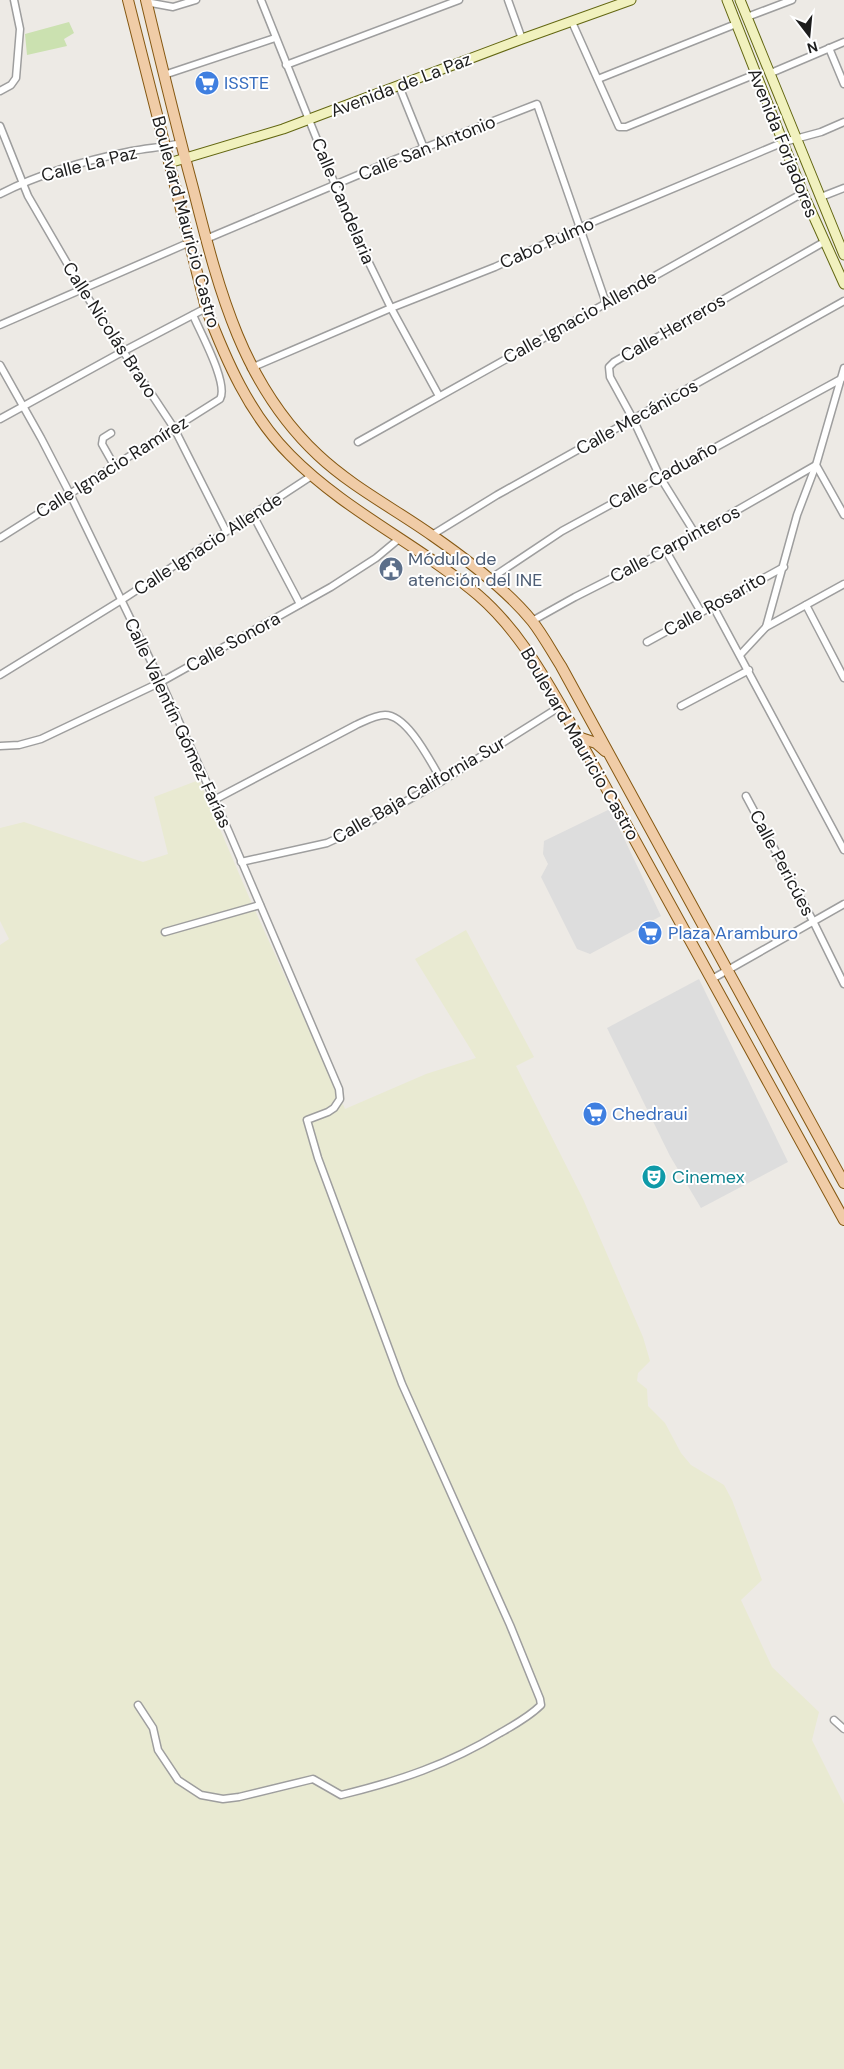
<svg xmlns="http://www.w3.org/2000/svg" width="844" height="2069" font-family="'DM Sans',sans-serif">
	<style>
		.farmland { fill: #e9ead2 }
		.grass { fill: #cbe1b0 }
		.parking { fill: #ddd }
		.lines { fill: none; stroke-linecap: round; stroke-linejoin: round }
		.street-casing { stroke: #9e9e9e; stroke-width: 9 }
		.secondary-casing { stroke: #636712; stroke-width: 11 }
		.primary-casing { stroke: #855812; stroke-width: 12 }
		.street { stroke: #fff; stroke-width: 6 }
		.secondary { stroke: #f1f1be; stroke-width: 9 }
		.primary { stroke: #f0cca7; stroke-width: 10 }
		.labels { text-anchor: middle; stroke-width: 4; stroke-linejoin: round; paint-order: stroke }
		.shop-label { font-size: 18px; fill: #366cbe; stroke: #fff; text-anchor: start }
		.street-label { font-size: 18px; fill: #1d1d1d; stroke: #fff }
		.service-label { font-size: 18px; fill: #4e5e75; stroke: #fff; text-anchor: start }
		.culture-label { font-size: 18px; fill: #0d838f; stroke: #fff; text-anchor: start }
	</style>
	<rect width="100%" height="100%" fill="#edeae5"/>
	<!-- farmland -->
	<path class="farmland" d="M199,780L249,897L345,1109L426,1074L476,1058L415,959L466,930L534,1057L516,1066L583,1199L643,1337L650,1361L638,1373L637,1381L647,1389L648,1406L665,1423L681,1453L691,1465L724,1485L732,1500L762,1580L741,1600L772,1667L819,1712L812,1740L844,1804V2069H0V945L9,939L0,921V828L24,822L143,862L168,854L154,797Z"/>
	<!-- grass -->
	<path class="grass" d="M69,22L74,33L64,39L67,46L27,55L25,34Z"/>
	<!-- parking -->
	<g class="parking">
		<path d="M610,809L661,916L590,954L577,949L541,877L548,864L543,854L544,841Z"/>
		<path d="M699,979L788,1162L701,1208L670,1156L607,1028Z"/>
	</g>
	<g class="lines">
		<defs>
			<g id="street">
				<path d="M261,0L354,232L391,308L439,396"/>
				<path d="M508,0L522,39"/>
				<path d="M146,2L173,7L196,0"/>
				<path d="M747,17L792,0"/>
				<path d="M572,22L619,127H626L756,74"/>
				<path d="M829,48L844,84"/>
				<path d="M286,65L459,0"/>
				<path d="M771,73L844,42"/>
				<path d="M164,75L275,38"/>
				<path d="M598,79L736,24"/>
				<path d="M399,86L424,148"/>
				<path d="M0,91L11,85L16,78L20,29L14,0"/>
				<path d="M0,126L28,196L82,289L174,428L226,531"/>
				<path d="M0,194C41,173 87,160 132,151C148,148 165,147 181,143"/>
				<path d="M821,197L844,188"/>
				<path d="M206,239L396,159L537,104L606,303"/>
				<path d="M0,325L188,243"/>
				<path d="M0,365L41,438L70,494L161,682L229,832L339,1089L340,1099L334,1108L328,1112L307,1120L318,1158L402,1384L510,1625L540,1699L541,1705C529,1717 514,1725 500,1733C449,1764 399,1781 341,1795L313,1779L239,1797L223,1799L201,1795L178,1780L158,1750L153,1728L138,1705"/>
				<path d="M251,368L391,308L495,267L581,227L784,142L821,132L844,122"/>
				<path d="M0,419L122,352L206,308"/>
				<path d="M111,433L103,438L102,444L115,467"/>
				<path d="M358,442L803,193"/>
				<path d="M253,515L300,604"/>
				<path d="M432,535L497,495L844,301"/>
				<path d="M696,535L660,477L633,419L610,377L609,367L614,362L824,242"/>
				<path d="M0,538L220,399C229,384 200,332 193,315"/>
				<path d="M666,551L701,612"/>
				<path d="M490,579L562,531L841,379"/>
				<path d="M806,605L844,678"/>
				<path d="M713,606L844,850"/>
				<path d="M532,621L575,597L666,551L816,465L844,515"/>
				<path d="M766,627L844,584"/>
				<path d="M647,642L784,567"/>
				<path d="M740,655L766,627L797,515L816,465L844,368"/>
				<path d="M0,675L120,601L313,475"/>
				<path d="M681,706L749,670"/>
				<path d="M0,746L19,745L41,739L161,682L331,587L376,558L400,538"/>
				<path d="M746,796L813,921L844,984"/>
				<path d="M214,800L356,725C365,721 375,715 385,715C408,715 431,763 442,781"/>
				<path d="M241,862L327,843L353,831L442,781L561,706"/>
				<path d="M165,932L260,905"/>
				<path d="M712,979L844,904"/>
				<path d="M834,1720L844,1729"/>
			</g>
			<g id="secondary">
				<path d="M727,0L803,193L844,284"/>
				<path d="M740,0L844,255"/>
				<path d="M169,163L283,129L522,39L631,0"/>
			</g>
			<g id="primary">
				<path d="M128,0L206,308C226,360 249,414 290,455C345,511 418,544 478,595C514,626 538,666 561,706L844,1220"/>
				<path d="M146,0C161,63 176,125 193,188C218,286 241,383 318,455C352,487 395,509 433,536C466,559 506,589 532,621C543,635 552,652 561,666L844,1183"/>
				<path d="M578,737L596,743L605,751"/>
			</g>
		</defs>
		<!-- street casing -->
		<use href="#street" class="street-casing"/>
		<!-- secondary casing -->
		<use href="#secondary" class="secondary-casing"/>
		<!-- primary casing -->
		<use href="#primary" class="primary-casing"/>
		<!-- street -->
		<use href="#street" class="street"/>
		<!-- secondary -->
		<use href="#secondary" class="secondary"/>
		<!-- primary -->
		<use href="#primary" class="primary"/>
	</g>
	<!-- icons -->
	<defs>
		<symbol id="supermarket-disc" viewBox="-11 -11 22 22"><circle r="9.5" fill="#3f7fe0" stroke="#fff"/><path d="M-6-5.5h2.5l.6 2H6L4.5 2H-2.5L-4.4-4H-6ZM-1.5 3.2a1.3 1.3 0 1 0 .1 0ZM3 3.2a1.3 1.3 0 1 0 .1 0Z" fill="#fff"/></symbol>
		<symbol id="civic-disc" viewBox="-11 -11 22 22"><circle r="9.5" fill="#5c6f8a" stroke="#fff"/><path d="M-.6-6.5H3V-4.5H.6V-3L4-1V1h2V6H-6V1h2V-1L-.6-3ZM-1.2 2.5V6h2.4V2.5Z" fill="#fff"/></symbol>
		<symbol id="theatre-disc" viewBox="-11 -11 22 22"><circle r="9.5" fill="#0f9aa8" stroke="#fff"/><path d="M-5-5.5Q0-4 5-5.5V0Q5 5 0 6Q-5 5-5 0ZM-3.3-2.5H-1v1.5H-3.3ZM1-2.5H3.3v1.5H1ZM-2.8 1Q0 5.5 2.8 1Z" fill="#fff"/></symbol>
	</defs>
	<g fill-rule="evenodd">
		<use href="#supermarket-disc" x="193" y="69" width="28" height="28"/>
		<use href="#civic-disc" x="377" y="555" width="28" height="28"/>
		<use href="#supermarket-disc" x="636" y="919" width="28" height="28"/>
		<use href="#supermarket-disc" x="581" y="1100" width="28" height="28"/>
		<use href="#theatre-disc" x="640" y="1163" width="28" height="28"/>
	</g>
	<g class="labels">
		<!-- shop labels -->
		<g class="shop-label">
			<text x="224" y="89">ISSTE</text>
			<text x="668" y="939">Plaza Aramburo</text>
			<text x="612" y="1120">Chedraui</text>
		</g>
		<!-- street labels -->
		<g class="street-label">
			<text transform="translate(401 85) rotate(-21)" y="6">Avenida de La Paz</text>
			<text transform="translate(783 143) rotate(68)" y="6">Avenida Forjadores</text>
			<text transform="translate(427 148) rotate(-22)" y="6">Calle San Antonio</text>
			<text transform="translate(89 164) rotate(-14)" y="6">Calle La Paz</text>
			<text transform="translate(343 201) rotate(67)" y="6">Calle Candelaria</text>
			<text transform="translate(186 222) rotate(75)" y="6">Boulevard Mauricio Castro</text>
			<text transform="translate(547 243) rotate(-24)" y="6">Cabo Pulmo</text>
			<text transform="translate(580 317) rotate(-29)" y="6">Calle Ignacio Allende</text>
			<text transform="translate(673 328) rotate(-30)" y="6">Calle Herreros</text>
			<text transform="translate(110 330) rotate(57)" y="6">Calle Nicolás Bravo</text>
			<text transform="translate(637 417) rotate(-29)" y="6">Calle Mecánicos</text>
			<text transform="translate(112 467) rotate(-32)" y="6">Calle Ignacio Ramírez</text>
			<text transform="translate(663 475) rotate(-29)" y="6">Calle Caduaño</text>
			<text transform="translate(208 544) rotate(-33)" y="6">Calle Ignacio Allende</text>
			<text transform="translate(675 544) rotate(-28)" y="6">Calle Carpinteros</text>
			<text transform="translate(715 604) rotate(-29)" y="6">Calle Rosarito</text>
			<text transform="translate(233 642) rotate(-29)" y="6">Calle Sonora</text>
			<text transform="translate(178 723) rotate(65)" y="6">Calle Valentín Gómez Farías</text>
			<text transform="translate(580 744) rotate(60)" y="6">Boulevard Mauricio Castro</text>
			<text transform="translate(419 790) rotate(-30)" y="6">Calle Baja California Sur</text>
			<text transform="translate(782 863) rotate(62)" y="6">Calle Pericúes</text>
		</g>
		<!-- service labels -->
		<g class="service-label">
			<text x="408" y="565">Módulo de<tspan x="408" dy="21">atención del INE</tspan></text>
		</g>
		<!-- culture labels -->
		<g class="culture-label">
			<text x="672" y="1183">Cinemex</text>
		</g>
	</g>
	<!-- north arrow -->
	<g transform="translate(809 35) rotate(164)" stroke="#ffffff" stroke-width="4" paint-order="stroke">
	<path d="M0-4L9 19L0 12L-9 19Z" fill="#1d1d1d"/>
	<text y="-8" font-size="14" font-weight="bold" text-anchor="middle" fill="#1d1d1d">N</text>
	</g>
</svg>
